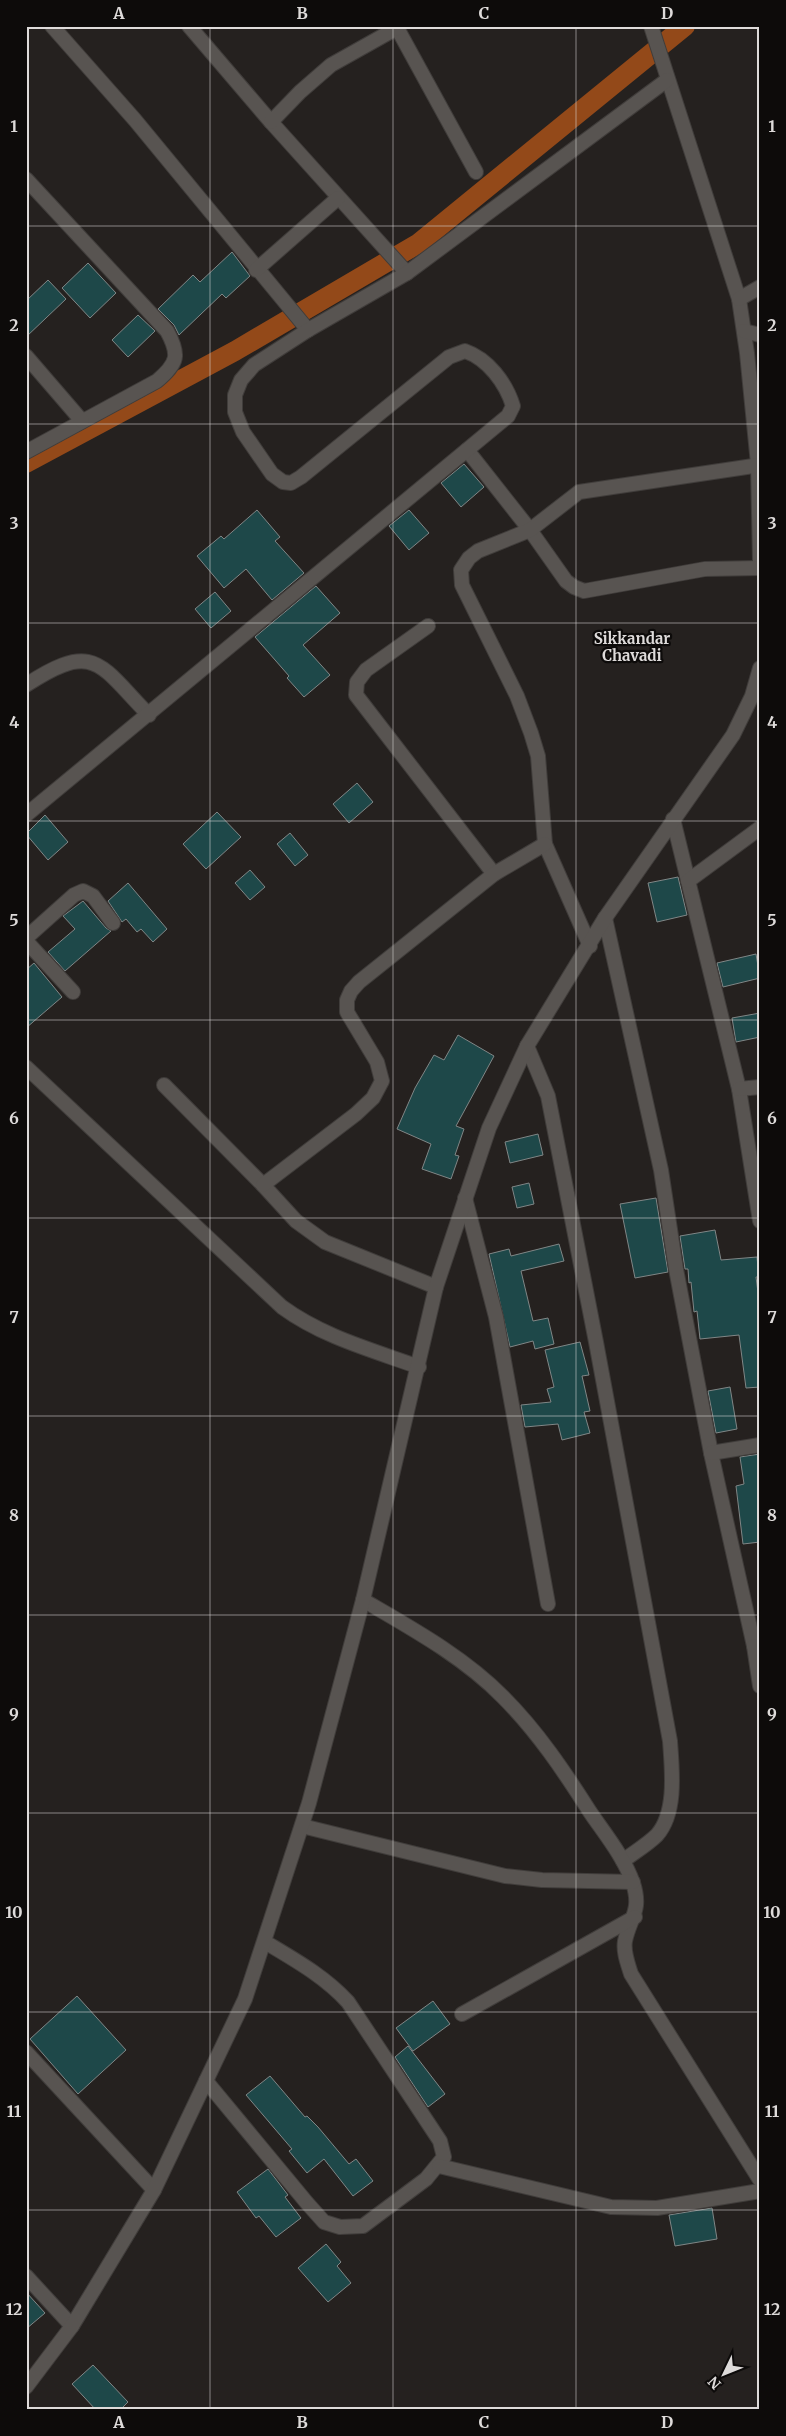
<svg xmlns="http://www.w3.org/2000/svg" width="786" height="2436" font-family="Merriweather,serif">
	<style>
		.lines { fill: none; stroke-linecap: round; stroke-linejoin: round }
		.canal { stroke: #934919; stroke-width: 20 }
		.building { fill: #1e4849; stroke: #808686 }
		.minor-casing { stroke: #403d3b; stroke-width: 16 }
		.minor { stroke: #585451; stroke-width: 14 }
		.grid { fill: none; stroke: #dedbda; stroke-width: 1; stroke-opacity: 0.55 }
		.labels { text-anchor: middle; stroke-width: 4.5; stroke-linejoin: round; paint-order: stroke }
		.neighbourhood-label { font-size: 15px; font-weight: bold; fill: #dedbda; stroke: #0d0b0a }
		.neatline { fill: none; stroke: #dedbda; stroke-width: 2 }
		.grid-label { font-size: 16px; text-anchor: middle; font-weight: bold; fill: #dedbda }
	</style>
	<rect width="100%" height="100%" fill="#25211f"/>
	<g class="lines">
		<!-- canal -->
		<path class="canal" d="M26,463L235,351L419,243L685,26"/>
	</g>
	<!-- building -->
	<g class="building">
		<path d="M232,252L250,276L226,298L222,294L179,335L174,325L158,309L193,275L200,282Z"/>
		<path d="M88,263L116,293L90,318L62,288Z"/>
		<path d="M48,280L66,299L26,337V301Z"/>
		<path d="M138,315L155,331L128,357L112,340Z"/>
		<path d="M464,464L484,487L461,507L441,483Z"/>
		<path d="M257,510L280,537L275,541L304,573L272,600L246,569L224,588L197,556L221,536L224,539Z"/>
		<path d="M409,510L429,533L409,550L389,526Z"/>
		<path d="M316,586L340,613L303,645L330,675L304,697L287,678L289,676L255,637Z"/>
		<path d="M215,592L231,611L211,628L195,609Z"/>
		<path d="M357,783L373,802L349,823L333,804Z"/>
		<path d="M217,812L241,837L206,869L183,844Z"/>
		<path d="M45,815L68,842L48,860L26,834Z"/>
		<path d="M290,833L308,855L295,866L277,844Z"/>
		<path d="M250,870L265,887L250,900L235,883Z"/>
		<path d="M678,877L687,915L657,922L648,883Z"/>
		<path d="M128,883L167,929L153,942L141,929L137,932L126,919L122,922L108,901Z"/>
		<path d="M83,901L106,928L111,931L65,971L48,952L75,929L63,916Z"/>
		<path d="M756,954L760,978L723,987L717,963Z"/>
		<path d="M34,963L62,997L26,1028V970Z"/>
		<path d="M760,1013V1037L736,1042L732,1018Z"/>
		<path d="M458,1035L494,1056L456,1126L464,1129L455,1155L459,1156L451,1179L422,1169L431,1144L397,1129L415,1088L434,1055L444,1060Z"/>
		<path d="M538,1134L543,1155L510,1163L505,1142Z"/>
		<path d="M529,1183L534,1204L517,1208L512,1187Z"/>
		<path d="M656,1198L668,1272L635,1278L620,1204Z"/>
		<path d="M715,1230L721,1260L757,1257L759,1277H756L760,1308V1387L746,1388L739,1335L700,1339L697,1311L694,1312L691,1282L689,1283L688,1269H685L680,1236Z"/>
		<path d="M559,1244L564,1261L521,1271L533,1321L548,1318L554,1344L535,1349L533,1341L510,1347L489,1254L509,1249L511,1256Z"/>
		<path d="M580,1342L589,1375L582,1376L590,1411L584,1412L590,1433L562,1440L558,1424L525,1427L521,1405L551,1402L547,1389L554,1387L545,1350Z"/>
		<path d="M730,1387L737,1429L716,1433L708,1391Z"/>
		<path d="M760,1454V1542L743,1544L736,1486L744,1484L740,1457Z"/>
		<path d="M77,1996L126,2050L78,2094L30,2039Z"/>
		<path d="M433,2001L450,2024L413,2051L396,2028Z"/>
		<path d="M408,2046L445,2094L428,2107L395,2057Z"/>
		<path d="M270,2076L305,2117L307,2116L318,2127L349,2164L356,2159L373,2181L353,2196L324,2159L307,2173L289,2151L292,2149L246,2095Z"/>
		<path d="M268,2169L288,2195L285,2197L301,2218L276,2237L259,2216L256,2218L237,2192Z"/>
		<path d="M712,2208L717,2239L675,2246L669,2215Z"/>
		<path d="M326,2244L341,2262L337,2266L351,2283L328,2302L298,2268Z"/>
		<path d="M26,2292L45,2313L26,2329Z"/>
		<path d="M93,2365L128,2402L120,2410H96L72,2384Z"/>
	</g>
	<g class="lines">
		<defs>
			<g id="minor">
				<path d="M52,26L135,120L308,330"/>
				<path d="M189,26L271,122L407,273"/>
				<path d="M396,26L476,172"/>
				<path d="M651,26L739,299L747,353L758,464L760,562"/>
				<path d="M271,122L300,92L331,65L397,28"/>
				<path d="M26,179L167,331C180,355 178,363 157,381L26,452"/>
				<path d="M256,270L338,198"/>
				<path d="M739,299L760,287"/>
				<path d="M744,331L760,335"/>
				<path d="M26,356L82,421"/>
				<path d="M467,450L530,530L566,581L574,587L584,591L705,569L760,568"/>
				<path d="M428,626L366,670L357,682L356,695L494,874"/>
				<path d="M26,685C95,640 99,664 149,715"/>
				<path d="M26,815L508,416L513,406C506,383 488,359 465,351L449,357L301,477L291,483L283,482L272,474L243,432L235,412V395L241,380L254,365L308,330L407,273L667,80"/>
				<path d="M673,819L739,1089L760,1221"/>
				<path d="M688,881L760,828"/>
				<path d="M605,918L661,1170L676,1269L711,1453L754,1646L760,1644"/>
				<path d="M26,938L74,895L83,891L93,896L113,923"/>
				<path d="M26,941L73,992"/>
				<path d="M590,946L545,844L538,756L531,733L517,696L462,585L461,570L469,558L478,551L530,530L579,492L760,465"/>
				<path d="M527,1046L548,1096L596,1342L670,1741C672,1770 677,1812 657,1835C647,1845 633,1853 623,1861"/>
				<path d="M26,1067L282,1307C323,1337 372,1350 419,1367"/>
				<path d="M164,1085L263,1185L296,1221L325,1242L436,1287"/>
				<path d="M739,1089L760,1087"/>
				<path d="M263,1185L356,1114L373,1098L382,1081L377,1062L347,1012V1000L351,991L359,982L494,874L545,844"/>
				<path d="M465,1198L496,1317L548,1604"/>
				<path d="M711,1453L760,1445"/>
				<path d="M363,1600C411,1628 464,1657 503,1697C537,1731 564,1771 590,1812C605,1834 624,1857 633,1883C642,1911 630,1917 625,1941C623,1952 628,1964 631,1974L760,2180"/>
				<path d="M754,1646L760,1686"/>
				<path d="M302,1826L505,1876L542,1880L633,1882"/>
				<path d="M462,2014L635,1917"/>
				<path d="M26,2052L154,2190"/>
				<path d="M206,2081L307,2203L324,2222L340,2227L363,2226L426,2179L444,2157L440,2141L348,2002C324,1976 295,1960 265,1942"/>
				<path d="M439,2166L611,2207L657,2208L760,2191"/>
				<path d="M26,2276L72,2326"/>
				<path d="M26,2387L72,2326L154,2190L245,1999L309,1803L363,1600L436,1287L489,1128L527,1046L605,918L733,735L752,696L760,668"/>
			</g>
		</defs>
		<!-- minor casing -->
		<use href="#minor" class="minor-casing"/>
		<!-- minor -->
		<use href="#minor" class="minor"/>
	</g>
	<!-- grid -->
	<path class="grid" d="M210,26V2410M393,26V2410M576,26V2410M26,226H760M26,424H760M26,623H760M26,821H760M26,1020H760M26,1218H760M26,1416H760M26,1615H760M26,1813H760M26,2012H760M26,2210H760"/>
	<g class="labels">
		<!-- neighbourhood labels -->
		<g class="neighbourhood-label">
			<text x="632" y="644">Sikkandar<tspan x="632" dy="17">Chavadi</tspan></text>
		</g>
	</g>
	<!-- border -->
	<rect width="786" height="2436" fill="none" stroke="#0d0b0a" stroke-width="55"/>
	<!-- north arrow -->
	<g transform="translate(724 2374) rotate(227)" stroke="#0d0b0a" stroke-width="4" paint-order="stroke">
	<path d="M0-4L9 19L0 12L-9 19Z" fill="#dedbda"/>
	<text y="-8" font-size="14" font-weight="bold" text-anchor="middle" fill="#dedbda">N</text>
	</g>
	<rect x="28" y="28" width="730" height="2380" class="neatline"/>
	<g class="grid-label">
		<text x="119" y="19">A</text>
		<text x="302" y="19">B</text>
		<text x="484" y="19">C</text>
		<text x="667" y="19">D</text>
		<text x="14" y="132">1</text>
		<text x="772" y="132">1</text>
		<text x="14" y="331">2</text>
		<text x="772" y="331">2</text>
		<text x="14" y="529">3</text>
		<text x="772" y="529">3</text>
		<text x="14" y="728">4</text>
		<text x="772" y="728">4</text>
		<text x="14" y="926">5</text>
		<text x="772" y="926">5</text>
		<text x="14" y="1124">6</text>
		<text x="772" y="1124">6</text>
		<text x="14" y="1323">7</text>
		<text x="772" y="1323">7</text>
		<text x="14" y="1521">8</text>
		<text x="772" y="1521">8</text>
		<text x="14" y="1720">9</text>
		<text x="772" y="1720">9</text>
		<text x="14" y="1918">10</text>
		<text x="772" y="1918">10</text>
		<text x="14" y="2117">11</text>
		<text x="772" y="2117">11</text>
		<text x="14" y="2315">12</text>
		<text x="772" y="2315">12</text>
		<text x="119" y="2428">A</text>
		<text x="302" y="2428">B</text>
		<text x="484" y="2428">C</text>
		<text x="667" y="2428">D</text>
	</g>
</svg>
